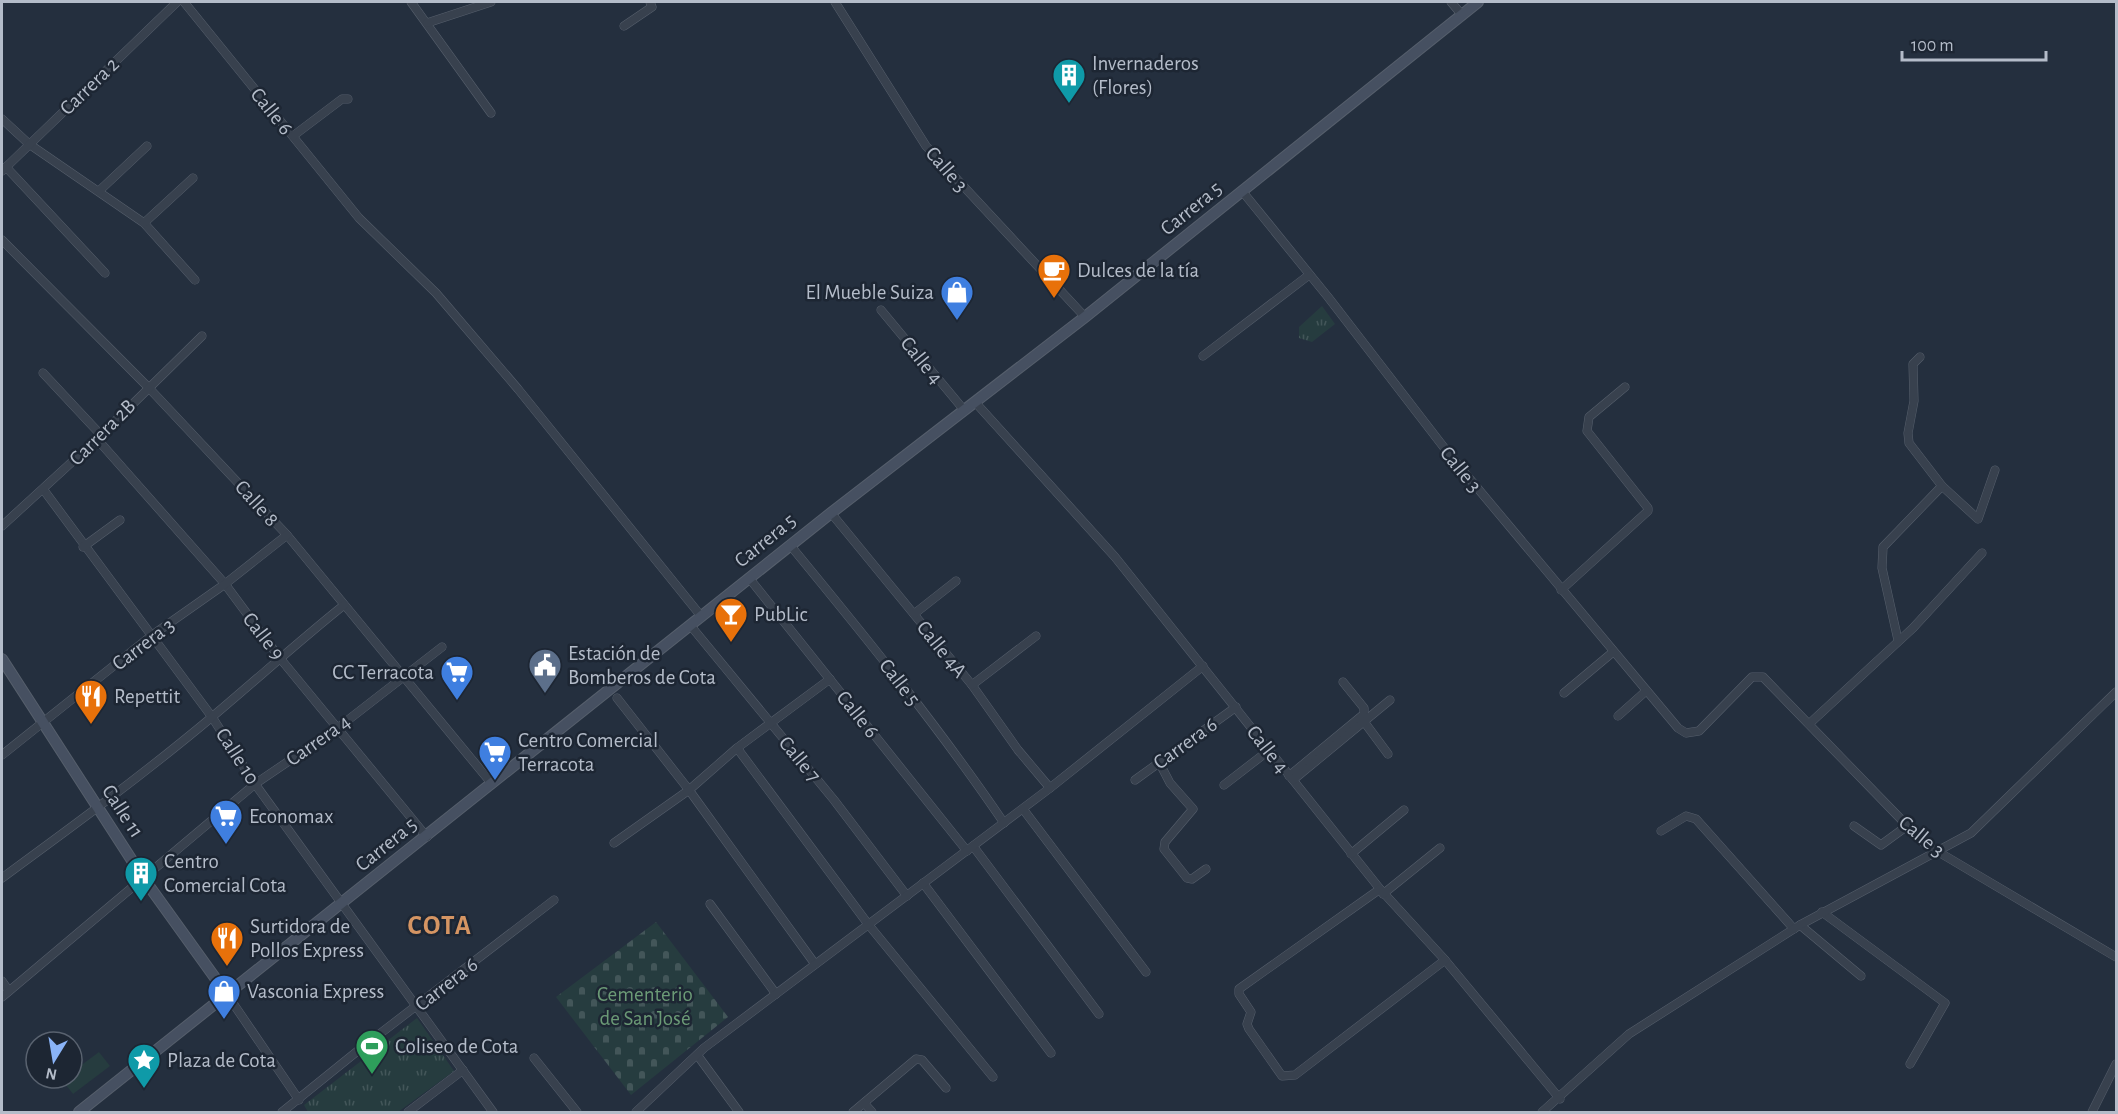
<svg xmlns="http://www.w3.org/2000/svg" width="2118" height="1114" font-family="'Alegreya Sans',sans-serif">
	<style>
		.grass { fill: #263c3f }
		.cemetery { fill: url(#cemetery-stones) }
		.park { fill: url(#park-tufts) }
		.lines { fill: none; stroke-linecap: round; stroke-linejoin: round }
		.minor-casing { stroke: #565f6c; stroke-width: 9 }
		.secondary-casing { stroke: #565f6c; stroke-width: 12 }
		.minor { stroke: #38414e; stroke-width: 8 }
		.secondary { stroke: #465061; stroke-width: 10 }
		.labels { text-anchor: middle; stroke-width: 5; stroke-linejoin: round; paint-order: stroke }
		.poi-label { font-size: 21px; fill: #b4bcc9; stroke: #1d2633; text-anchor: start }
		.street-label { font-size: 21px; fill: #b4bcc9; stroke: #1d2633 }
		.park-label { font-size: 21px; fill: #6b9a76; stroke: #1d2633 }
		.district-label { font-size: 27px; font-weight: bold; letter-spacing: 1.5px; fill: #d59563; stroke: #1d2633 }
	</style>
	<defs>
		<pattern id="cemetery-stones" width="16" height="16" patternUnits="userSpaceOnUse" patternTransform="scale(1.5)"><rect width="16" height="16" fill="#263c3f"/><path d="M2 7V4a2 2 0 0 1 4 0v3zM10 15v-3a2 2 0 0 1 4 0v3z" fill="#435659"/></pattern>
		<pattern id="park-tufts" width="24" height="20" patternUnits="userSpaceOnUse" patternTransform="scale(1.5)"><rect width="24" height="20" fill="#263c3f"/><path d="M3 7l-1-3M5 7V3M7 7l1-3M15 17l-1-3M17 17v-4M19 17l1-3" fill="none" stroke="#435659"/></pattern>
	</defs>
	<rect width="100%" height="100%" fill="#242f3e"/>
	<!-- grass -->
	<path class="grass" d="M99,1052L110,1066L73,1094L62,1080L72,1078V1072Z"/>
	<!-- cemetery -->
	<path class="cemetery" d="M656,922L728,1017L631,1095L556,997Z"/>
	<!-- park -->
	<g class="park">
		<path d="M1322,306L1335,324L1312,342L1299,338V327Z"/>
		<path d="M417,1018L454,1071L398,1112H308L304,1105Z"/>
	</g>
	<g class="lines">
		<defs>
			<g id="minor">
				<path d="M184,2L359,218L436,293L518,389L701,616"/>
				<path d="M411,2L491,113"/>
				<path d="M835,2L926,146L1085,317"/>
				<path d="M1451,2L1462,15"/>
				<path d="M427,23L491,2"/>
				<path d="M624,26L652,7L650,2"/>
				<path d="M2,119L29,144L144,223L195,280"/>
				<path d="M293,136L342,99H348"/>
				<path d="M6,167L105,273"/>
				<path d="M2,171L177,2"/>
				<path d="M99,191L147,146"/>
				<path d="M1242,191L1328,297L1449,454L1678,728L1686,733L1699,731L1752,677H1763L1925,844L2116,957"/>
				<path d="M144,223L193,178"/>
				<path d="M2,240L148,387L287,535L492,784"/>
				<path d="M881,310L964,410"/>
				<path d="M1203,356L1309,275"/>
				<path d="M1920,357L1913,364L1914,401L1908,433L1909,443L1942,486L1978,519L1995,470"/>
				<path d="M43,373L100,434"/>
				<path d="M975,402L1115,557L1380,889L1445,960L1560,1099"/>
				<path d="M97,439L225,584L279,657L427,837"/>
				<path d="M43,489L212,717L255,784L493,1112"/>
				<path d="M831,513L972,685L1018,750L1050,788"/>
				<path d="M2,526L97,439L202,336"/>
				<path d="M790,545C864,635 938,726 1004,823"/>
				<path d="M83,547L120,520"/>
				<path d="M749,578L967,851"/>
				<path d="M1561,590L1648,511V508L1587,431L1589,417L1625,387"/>
				<path d="M914,614L956,581"/>
				<path d="M690,625L834,800L907,896"/>
				<path d="M1898,640L1882,568L1883,547L1942,486"/>
				<path d="M972,685L1036,636"/>
				<path d="M1564,693L1613,652"/>
				<path d="M617,698L689,790L815,964"/>
				<path d="M1618,716L1646,691"/>
				<path d="M1365,723L1388,754"/>
				<path d="M1809,724L1913,628L1982,553"/>
				<path d="M737,748L868,924L993,1077"/>
				<path d="M2,755L151,636L225,584L287,535"/>
				<path d="M1159,762L1170,783L1193,809L1165,842L1164,849L1187,878L1192,879L1206,869"/>
				<path d="M1289,776L1364,714V708L1343,682"/>
				<path d="M1135,780L1236,707"/>
				<path d="M1293,780L1390,700"/>
				<path d="M1224,785L1268,751"/>
				<path d="M1023,809L1146,972"/>
				<path d="M1854,826L1881,845L1907,826"/>
				<path d="M1661,831L1686,816L1696,819L1794,929"/>
				<path d="M614,843L689,790L737,748L830,679"/>
				<path d="M973,846L1099,1014"/>
				<path d="M1351,854L1404,810"/>
				<path d="M2,878C73,826 144,774 212,717C256,680 299,641 344,605"/>
				<path d="M923,883L1051,1053"/>
				<path d="M1380,889L1239,989V994L1251,1012L1247,1024L1249,1029L1282,1076L1295,1075L1445,960"/>
				<path d="M1383,894L1440,848"/>
				<path d="M710,904L776,994"/>
				<path d="M1822,912L1945,1003L1910,1064"/>
				<path d="M1800,925L1861,976"/>
				<path d="M2,981L9,991"/>
				<path d="M226,993L299,1100"/>
				<path d="M2,997L255,784L339,727L442,647"/>
				<path d="M698,1056L739,1112"/>
				<path d="M534,1058L577,1112"/>
				<path d="M864,1103L872,1112"/>
				<path d="M282,1112L360,1049L554,900"/>
				<path d="M408,1112L463,1070"/>
				<path d="M636,1112L704,1048L1050,788L1203,666"/>
				<path d="M853,1112L916,1059L922,1060L946,1088"/>
				<path d="M1542,1112L1629,1034L1800,925L1971,833L2116,692"/>
				<path d="M2092,1112L2116,1064"/>
			</g>
			<g id="secondary">
				<path d="M2,659L144,879L226,993"/>
				<path d="M79,1112L831,513L1085,317L1478,2"/>
			</g>
		</defs>
		<!-- minor casing -->
		<use href="#minor" class="minor-casing"/>
		<!-- secondary casing -->
		<use href="#secondary" class="secondary-casing"/>
		<!-- minor -->
		<use href="#minor" class="minor"/>
		<!-- secondary -->
		<use href="#secondary" class="secondary"/>
	</g>
	<!-- icons -->
	<defs>
		<symbol id="building-pin" viewBox="-11 -11 22 30"><path d="M0 17L-7.5 6A9.5 9.5 0 1 1 7.5 6Z" fill="#0f9aa8" stroke="#1d2633"/><path d="M-4-6H4V6H1V3H-1V6H-4ZM-2.5-4.3h1.7v1.8h-1.7ZM.8-4.3h1.7v1.8H.8ZM-2.5-1h1.7V.8h-1.7ZM.8-1h1.7V.8H.8Z" fill="#fff"/></symbol>
		<symbol id="cafe-pin" viewBox="-11 -11 22 30"><path d="M0 17L-7.5 6A9.5 9.5 0 1 1 7.5 6Z" fill="#e8710a" stroke="#1d2633"/><path d="M-5.5-4.5H6V0H3Q3 3.5 0 3.5H-2.5Q-5.5 3.5-5.5 0ZM3-3.2v2h1.7v-2ZM-6 4.5H4V6H-6Z" fill="#fff"/></symbol>
		<symbol id="shop-pin" viewBox="-11 -11 22 30"><path d="M0 17L-7.5 6A9.5 9.5 0 1 1 7.5 6Z" fill="#3f7fe0" stroke="#1d2633"/><path d="M-5-2.5h2.3a2.7 3.5 0 0 1 5.4 0H5L5.5 6h-11ZM-1.5-2.5h3a1.5 2.3 0 0 0-3 0Z" fill="#fff"/></symbol>
		<symbol id="bar-pin" viewBox="-11 -11 22 30"><path d="M0 17L-7.5 6A9.5 9.5 0 1 1 7.5 6Z" fill="#e8710a" stroke="#1d2633"/><path d="M-6-5H6L.8 .8V4.5H3.5V6h-7V4.5H-.8V.8Z" fill="#fff"/></symbol>
		<symbol id="civic-pin" viewBox="-11 -11 22 30"><path d="M0 17L-7.5 6A9.5 9.5 0 1 1 7.5 6Z" fill="#5c6f8a" stroke="#1d2633"/><path d="M-.6-6.5H3V-4.5H.6V-3L4-1V1h2V6H-6V1h2V-1L-.6-3ZM-1.2 2.5V6h2.4V2.5Z" fill="#fff"/></symbol>
		<symbol id="supermarket-pin" viewBox="-11 -11 22 30"><path d="M0 17L-7.5 6A9.5 9.5 0 1 1 7.5 6Z" fill="#3f7fe0" stroke="#1d2633"/><path d="M-6-5.5h2.5l.6 2H6L4.5 2H-2.5L-4.4-4H-6ZM-1.5 3.2a1.3 1.3 0 1 0 .1 0ZM3 3.2a1.3 1.3 0 1 0 .1 0Z" fill="#fff"/></symbol>
		<symbol id="restaurant-pin" viewBox="-11 -11 22 30"><path d="M0 17L-7.5 6A9.5 9.5 0 1 1 7.5 6Z" fill="#e8710a" stroke="#1d2633"/><path d="M-5-6h1v4h1v-4h1v4h1v-4h1v5L-1.5 .5V6h-2V.5L-5-1ZM5-6V6H3V1.5H1.5Q1.5-4 5-6Z" fill="#fff"/></symbol>
		<symbol id="stadium-pin" viewBox="-11 -11 22 30"><path d="M0 17L-7.5 6A9.5 9.5 0 1 1 7.5 6Z" fill="#2e9e5b" stroke="#1d2633"/><path d="M0-5a6.5 5 0 1 0 0 10a6.5 5 0 1 0 0-10ZM-3.5-1.8h7v3.6h-7Z" fill="#fff"/></symbol>
		<symbol id="sight-pin" viewBox="-11 -11 22 30"><path d="M0 17L-7.5 6A9.5 9.5 0 1 1 7.5 6Z" fill="#0f9aa8" stroke="#1d2633"/><path d="M0-6L1.8-2.2L6-1.7L2.9 1.2L3.7 5.4L0 3.3L-3.7 5.4L-2.9 1.2L-6-1.7L-1.8-2.2Z" fill="#fff"/></symbol>
	</defs>
	<g fill-rule="evenodd">
		<use href="#building-pin" x="1050" y="56" width="38" height="52"/>
		<use href="#cafe-pin" x="1035" y="251" width="38" height="52"/>
		<use href="#shop-pin" x="938" y="273" width="38" height="52"/>
		<use href="#bar-pin" x="712" y="595" width="38" height="52"/>
		<use href="#civic-pin" x="526" y="646" width="38" height="52"/>
		<use href="#supermarket-pin" x="438" y="653" width="38" height="52"/>
		<use href="#restaurant-pin" x="72" y="677" width="38" height="52"/>
		<use href="#supermarket-pin" x="476" y="733" width="38" height="52"/>
		<use href="#supermarket-pin" x="207" y="797" width="38" height="52"/>
		<use href="#building-pin" x="122" y="854" width="38" height="52"/>
		<use href="#restaurant-pin" x="208" y="919" width="38" height="52"/>
		<use href="#shop-pin" x="205" y="972" width="38" height="52"/>
		<use href="#stadium-pin" x="353" y="1027" width="38" height="52"/>
		<use href="#sight-pin" x="125" y="1041" width="38" height="52"/>
	</g>
	<g class="labels">
		<!-- poi labels -->
		<g class="poi-label">
			<text x="1092" y="70">Invernaderos<tspan x="1092" dy="24">(Flores)</tspan></text>
			<text x="1077" y="277">Dulces de la tía</text>
			<text x="934" y="299" text-anchor="end">El Mueble Suiza</text>
			<text x="754" y="621">PubLic</text>
			<text x="568" y="660">Estación de<tspan x="568" dy="24">Bomberos de Cota</tspan></text>
			<text x="434" y="679" text-anchor="end">CC Terracota</text>
			<text x="114" y="703">Repettit</text>
			<text x="518" y="747">Centro Comercial<tspan x="518" dy="24">Terracota</tspan></text>
			<text x="249" y="823">Economax</text>
			<text x="164" y="868">Centro<tspan x="164" dy="24">Comercial Cota</tspan></text>
			<text x="250" y="933">Surtidora de<tspan x="250" dy="24">Pollos Express</tspan></text>
			<text x="247" y="998">Vasconia Express</text>
			<text x="395" y="1053">Coliseo de Cota</text>
			<text x="167" y="1067">Plaza de Cota</text>
		</g>
		<!-- street labels -->
		<g class="street-label">
			<text transform="translate(89 86) rotate(-44)" y="7">Carrera 2</text>
			<text transform="translate(272 111) rotate(51)" y="7">Calle 6</text>
			<text transform="translate(947 169) rotate(49)" y="7">Calle 3</text>
			<text transform="translate(1191 208) rotate(-39)" y="7">Carrera 5</text>
			<text transform="translate(922 360) rotate(51)" y="7">Calle 4</text>
			<text transform="translate(102 432) rotate(-45)" y="7">Carrera 2B</text>
			<text transform="translate(1461 469) rotate(51)" y="7">Calle 3</text>
			<text transform="translate(257 503) rotate(48)" y="7">Calle 8</text>
			<text transform="translate(765 540) rotate(-39)" y="7">Carrera 5</text>
			<text transform="translate(264 636) rotate(52)" y="7">Calle 9</text>
			<text transform="translate(143 644) rotate(-37)" y="7">Carrera 3</text>
			<text transform="translate(942 649) rotate(51)" y="7">Calle 4A</text>
			<text transform="translate(900 682) rotate(52)" y="7">Calle 5</text>
			<text transform="translate(858 714) rotate(51)" y="7">Calle 6</text>
			<text transform="translate(318 740) rotate(-35)" y="7">Carrera 4</text>
			<text transform="translate(1185 743) rotate(-36)" y="7">Carrera 6</text>
			<text transform="translate(1268 749) rotate(52)" y="7">Calle 4</text>
			<text transform="translate(238 756) rotate(57)" y="7">Calle 10</text>
			<text transform="translate(800 759) rotate(50)" y="7">Calle 7</text>
			<text transform="translate(123 811) rotate(57)" y="7">Calle 11</text>
			<text transform="translate(1922 836) rotate(40)" y="7">Calle 3</text>
			<text transform="translate(386 844) rotate(-39)" y="7">Carrera 5</text>
			<text transform="translate(446 984) rotate(-38)" y="7">Carrera 6</text>
		</g>
		<!-- park labels -->
		<g class="park-label">
			<text x="645" y="1001">Cementerio<tspan x="645" dy="24">de San José</tspan></text>
		</g>
		<!-- district labels -->
		<g class="district-label">
			<text x="440" y="934">COTA</text>
		</g>
	</g>
	<!-- border -->
	<rect width="2118" height="1114" fill="none" stroke="#b4bcc9" stroke-width="6"/>
	<!-- north arrow -->
	<g transform="translate(54 1060) rotate(191)"><circle r="28" fill="#1d2633" stroke="#59626f" stroke-width="1.5"/>
	<path d="M0-4.5L10 22L0 15L-10 22Z" fill="#8ab4f8"/>
	<text y="-9" font-size="16" font-weight="bold" text-anchor="middle" fill="#b4bcc9">N</text>
	</g>
	<!-- scale -->
	<path d="M1902 51v9h144v-9" fill="none" stroke="#b4bcc9" stroke-width="3"/>
	<text x="1911" y="51" font-size="18" fill="#b4bcc9" stroke="#1d2633" stroke-width="4.5" paint-order="stroke">100 m</text>
</svg>
